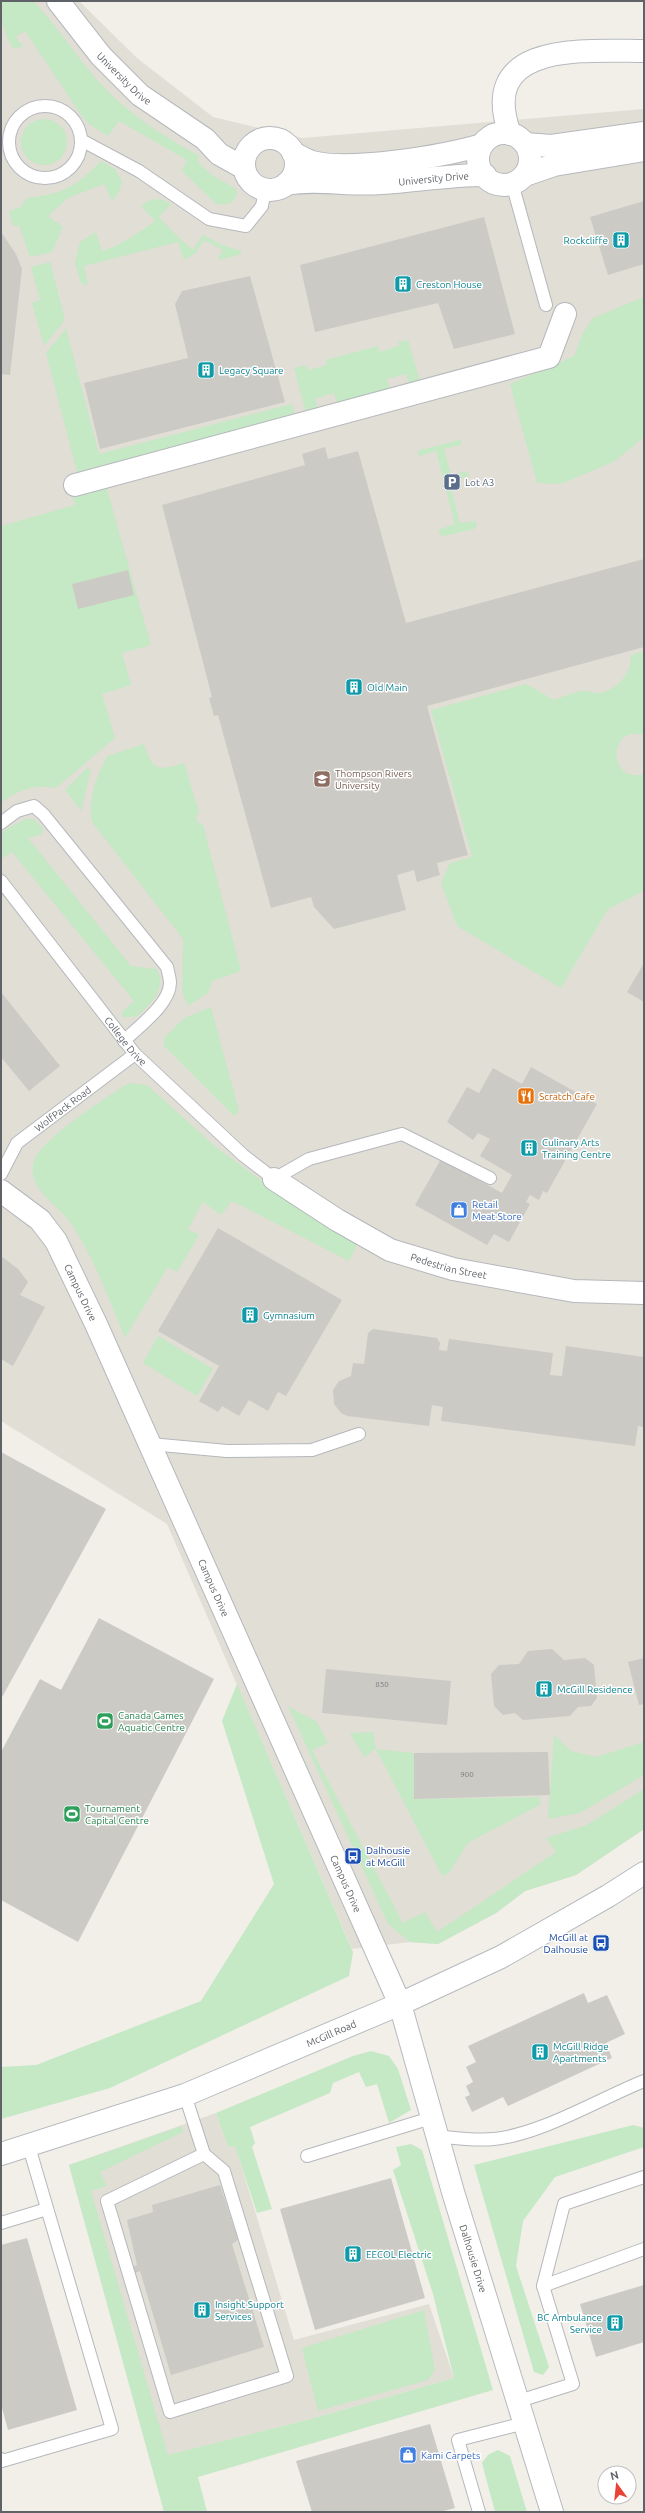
<svg xmlns="http://www.w3.org/2000/svg" width="645" height="2513" font-family="Ubuntu,sans-serif">
	<style>
		.education { fill: #e1ded6 }
		.green { fill: #c5e8c5 }
		.building { fill: #cccac5 }
		.lines { fill: none; stroke-linecap: round; stroke-linejoin: round }
		.lane-casing { stroke: #b5b8bc; stroke-width: 14 }
		.street-casing { stroke: #b5b8bc; stroke-width: 24 }
		.secondary-casing { stroke: #b6babf; stroke-width: 24 }
		.lane { stroke: #fff; stroke-width: 12 }
		.street { stroke: #fff; stroke-width: 22 }
		.secondary { stroke: #fff; stroke-width: 22 }
		.labels { text-anchor: middle; stroke-width: 3; stroke-linejoin: round; paint-order: stroke }
		.number-label { font-size: 8px; fill: #7a7d7f }
		.street-label { font-size: 10px; fill: #5f6368; stroke: #fff }
		.culture-label { font-size: 10px; fill: #0d838f; stroke: #fff; text-anchor: start }
		.service-label { font-size: 10px; fill: #4e5e75; stroke: #fff; text-anchor: start }
		.education-label { font-size: 10px; fill: #785e54; stroke: #fff; text-anchor: start }
		.food-label { font-size: 10px; fill: #c56008; stroke: #fff; text-anchor: start }
		.shop-label { font-size: 10px; fill: #366cbe; stroke: #fff; text-anchor: start }
		.leisure-label { font-size: 10px; fill: #27864d; stroke: #fff; text-anchor: start }
		.transit-label { font-size: 10px; fill: #164399; stroke: #fff; text-anchor: start }
	</style>
	<rect width="100%" height="100%" fill="#f1efe8"/>
	<!-- education -->
	<g class="education">
		<path d="M1,1H79L137,58L213,117L302,138L644,109V1829L576,1875L525,1891L496,1913L438,1944L410,1942L352,1949L167,1524L1,1421Z"/>
		<path d="M216,2113L228,2147L235,2145L294,2340L429,2304L454,2378L307,2420L150,2460L69,2165Z"/>
	</g>
	<!-- green -->
	<g class="green">
		<path d="M1,1H33C57,25 75,55 98,81C126,112 162,136 198,155L199,163L212,175L236,189L237,193C234,204 227,206 216,204L182,171L187,160L119,121L108,136L90,125L81,115L25,31L16,37L23,47L13,48C3,33 1,18 1,1Z"/>
		<circle cx="44" cy="142" r="23"/>
		<path d="M101,161L115,169L122,181L119,192L112,201L104,184L68,198L48,216L63,227L52,252L30,257L19,225L13,226L9,211L21,207L27,198C63,194 77,186 101,161Z"/>
		<path d="M152,199L163,200L171,204L159,217L177,236L193,250L203,235L222,245L241,251V254L220,260L218,258L223,250L204,240L196,253L184,260L178,242L84,266L88,285L81,283L75,263L80,242L96,232L102,251C122,245 138,233 155,221L141,206Z"/>
		<path d="M50,262L65,320L44,346L32,303L40,300L31,267Z"/>
		<path d="M644,297V437L615,461L561,484L537,483L510,384L574,356L583,333L593,318Z"/>
		<path d="M66,328L99,454L292,404L295,415L77,472L46,353Z"/>
		<path d="M408,340L420,381L409,384L406,374L387,379L390,390L337,404L334,393L315,399L318,409L306,412L294,368L306,365L308,370L327,365L326,360L378,346L379,352L399,346L398,342Z"/>
		<path d="M459,440L462,441L461,445L444,449L451,475L468,471L469,476L449,482L460,523L476,521L477,525L474,529L444,536L440,535L438,530L455,524L436,451L419,456L417,451Z"/>
		<path d="M106,486L151,645L122,653L131,685L102,694L115,738L56,788C34,784 18,790 1,803V526L75,505L72,496Z"/>
		<path d="M644,651V735C608,724 607,784 644,774V891L608,909L561,988L457,926L441,883L450,863L472,857L431,710L526,684L554,700C562,697 572,693 581,691C587,690 594,694 600,693C619,689 631,673 631,655Z"/>
		<path d="M144,744C153,771 158,771 184,763L199,812L196,816L197,822L203,825L241,971L212,981L208,993L188,1006L182,992L183,939L92,822C87,800 97,776 107,756Z"/>
		<path d="M87,768L91,770L81,811L65,790Z"/>
		<path d="M26,819H34L44,830L40,835L28,838L131,966L157,969C167,989 151,1005 136,1017H122V1012L134,1001L12,852L1,859V834L8,828Z"/>
		<path d="M211,1007L239,1111L234,1116L164,1046V1038L184,1018Z"/>
		<path d="M129,1083L147,1085L217,1148L288,1200L359,1240L349,1261L232,1201L221,1215L203,1202L188,1229L199,1235L177,1272L168,1267L125,1338C108,1298 93,1253 67,1218C53,1202 26,1186 34,1161C41,1139 108,1096 129,1083Z"/>
		<path d="M158,1336L213,1369L197,1396L143,1363Z"/>
		<path d="M237,1684L353,1952L349,1976L110,2088L1,2119V2067L36,2065L201,2001L274,1884L222,1721Z"/>
		<path d="M288,1706L317,1722L328,1743L312,1750L403,1923L425,1912L437,1932L556,1852L546,1838L587,1825L644,1789V1829L576,1875L525,1891L496,1913L438,1944L410,1942L388,1924Z"/>
		<path d="M373,1732L376,1749L414,1753V1799L539,1797L541,1804L468,1843L449,1873L442,1876L376,1749L364,1757L350,1733Z"/>
		<path d="M554,1735L571,1751L596,1757L644,1742V1775L580,1813L548,1819Z"/>
		<path d="M371,2051L389,2056L398,2069L411,2110L389,2123L377,2084L366,2087L359,2072L333,2083L330,2093L250,2127L255,2143L252,2147L272,2209L257,2213L235,2146L228,2147L216,2113L353,2056Z"/>
		<path d="M633,2125L644,2128V2147L555,2177L523,2221L516,2266L549,2367L543,2375L534,2372L474,2165Z"/>
		<path d="M182,2126L183,2132L100,2172L107,2186L91,2191L168,2455L307,2420L454,2378L433,2294L393,2170L401,2165L396,2147L411,2144L422,2150L493,2390L198,2477L207,2512H164L69,2165Z"/>
		<path d="M424,2310L435,2370L428,2380L318,2411L302,2348Z"/>
		<path d="M498,2450L510,2456L527,2512H495L482,2463L488,2455Z"/>
	</g>
	<!-- building -->
	<g class="building">
		<path d="M644,201V264L608,275L590,217Z"/>
		<path d="M484,217L515,334L454,349L438,303L315,332L300,265Z"/>
		<path d="M1,232L16,254L22,269L10,375L1,374Z"/>
		<path d="M250,276L285,402L100,449L84,383L188,358L175,304L182,291Z"/>
		<path d="M325,447L328,459L358,451L406,623L644,559V647L427,706L468,855L437,863L440,875L417,882L414,870L397,875L406,910L334,929L314,907L311,897L271,908L218,715L214,716L209,698L212,697L162,505L305,465L302,454Z"/>
		<path d="M128,570L134,595L78,609L72,584Z"/>
		<path d="M644,963V1002L627,992Z"/>
		<path d="M1,992L60,1066L29,1091L1,1057Z"/>
		<path d="M531,1067L597,1104L547,1193L543,1191L539,1200L530,1195L526,1202L530,1204L509,1242L494,1234L487,1245L415,1205L441,1159L502,1193L512,1175L480,1156L490,1139L478,1133L473,1140L447,1122L467,1087L479,1093L493,1068L522,1084Z"/>
		<path d="M218,1228L342,1300L286,1396L278,1392L268,1411L249,1400L239,1416L222,1406L218,1412L199,1401L219,1366L158,1331Z"/>
		<path d="M1,1256L18,1269L28,1282L20,1295L45,1307L13,1366L1,1359Z"/>
		<path d="M373,1329L437,1338L440,1343L439,1350L447,1351L449,1339L553,1353L550,1375L562,1376L566,1346L644,1357V1427L638,1426L635,1446L441,1421L443,1407L432,1405L429,1426L347,1416L341,1413L334,1404L333,1390L339,1381L351,1376L353,1363L364,1364L368,1333Z"/>
		<path d="M1,1452L106,1509L1,1699Z"/>
		<path d="M99,1618L214,1679L78,1942L1,1900V1752L40,1679L61,1690Z"/>
		<path d="M552,1649L564,1660L585,1658L594,1665L597,1698L591,1706L578,1707L570,1716L523,1720L515,1713L503,1715L494,1706L491,1674L499,1665L519,1664L528,1651Z"/>
		<path d="M644,1658V1704L639,1705L628,1662Z"/>
		<path d="M326,1669L451,1681L447,1725L322,1713Z"/>
		<path d="M548,1752L550,1795L414,1799V1753Z"/>
		<path d="M584,1993L588,2003L607,1995L625,2034L606,2043L612,2058L508,2106L503,2097L472,2112L465,2097L470,2095L466,2086L473,2082L466,2067L476,2062L468,2046Z"/>
		<path d="M391,2178L425,2298L315,2330L280,2209Z"/>
		<path d="M220,2185L238,2240L232,2244L264,2347L171,2375L140,2271L134,2273L133,2267L137,2265L127,2220L153,2212L152,2205Z"/>
		<path d="M27,2238L77,2410L8,2430L1,2404V2245Z"/>
		<path d="M644,2285V2342L596,2357L580,2304Z"/>
		<path d="M430,2424L455,2508L440,2512H312L296,2461Z"/>
	</g>
	<g class="lines">
		<defs>
			<g id="lane">
				<circle cx="45" cy="142" r="36"/>
				<path d="M81,140L139,171L209,219L246,226L262,206L265,190"/>
				<path d="M512,183L546,305"/>
				<path d="M1,823L17,811L34,806L44,815L167,967C168,972 170,978 170,983C170,1004 138,1027 124,1041"/>
				<path id="s1" d="M1,881L135,1054L243,1155L274,1179L309,1159L402,1134L490,1178"/>
				<path id="s2" d="M1,1174L17,1143L135,1054"/>
				<path d="M150,1444L227,1451L312,1450L359,1434"/>
				<path d="M185,2095L204,2154L107,2201L170,2412L287,2376L224,2171L204,2154"/>
				<path d="M436,2136C456,2138 474,2141 494,2139C542,2134 599,2099 644,2081"/>
				<path d="M307,2156L431,2118"/>
				<path d="M1,2223L47,2209"/>
				<path d="M543,2286L644,2249"/>
				<path d="M519,2401L573,2384L543,2286L564,2204L644,2177"/>
				<path d="M1,2459L2,2461L112,2429L29,2147"/>
				<path d="M479,2512L458,2440L525,2423"/>
			</g>
			<g id="street">
				<path id="s3" d="M58,1L101,56L140,95L205,139L219,154L244,168"/>
				<circle cx="504" cy="159" r="26"/>
				<circle cx="270" cy="164" r="26"/>
				<path d="M525,144L551,146L644,133"/>
				<path d="M293,153C299,156 306,160 312,162C350,172 444,156 482,145"/>
				<path d="M525,175L554,165L644,150"/>
				<path id="s4" d="M286,184C318,178 349,186 381,183C416,181 449,175 485,175"/>
				<path d="M75,485L549,357L565,314"/>
				<path id="s5" d="M274,1179L337,1220L390,1250L453,1269L574,1291L644,1293"/>
				<path id="s6" d="M1,1191L40,1220L56,1241L96,1324L400,2004"/>
			</g>
			<g id="secondary">
				<path d="M510,134C476,40 587,51 644,51"/>
				<path id="s7" d="M400,2004L453,2192L552,2512"/>
				<path id="s8" d="M1,2154L185,2095L400,2004L501,1957L608,1896L644,1873"/>
			</g>
		</defs>
		<!-- lane casing -->
		<use href="#lane" class="lane-casing"/>
		<!-- street casing -->
		<use href="#street" class="street-casing"/>
		<!-- secondary casing -->
		<use href="#secondary" class="secondary-casing"/>
		<!-- lane -->
		<use href="#lane" class="lane"/>
		<!-- street -->
		<use href="#street" class="street"/>
		<!-- secondary -->
		<use href="#secondary" class="secondary"/>
	</g>
	<!-- icons -->
	<defs>
		<symbol id="building-square" viewBox="-11 -11 22 22"><rect x="-9" y="-9" width="18" height="18" rx="4" fill="#0f9aa8" stroke="#fff"/><path d="M-4-6H4V6H1V3H-1V6H-4ZM-2.5-4.3h1.7v1.8h-1.7ZM.8-4.3h1.7v1.8H.8ZM-2.5-1h1.7V.8h-1.7ZM.8-1h1.7V.8H.8Z" fill="#fff"/></symbol>
		<symbol id="parking-square" viewBox="-11 -11 22 22"><rect x="-9" y="-9" width="18" height="18" rx="4" fill="#5c6f8a" stroke="#fff"/><path d="M-3.5-5.5H1a3.5 3.5 0 0 1 0 7H-1V5.5H-3.5ZM-1-3.4V-.6H.8a1.4 1.4 0 0 0 0-2.8Z" fill="#fff"/></symbol>
		<symbol id="university-square" viewBox="-11 -11 22 22"><rect x="-9" y="-9" width="18" height="18" rx="4" fill="#8d6e63" stroke="#fff"/><path d="M0-5L7-2L0 1L-7-2ZM-4 1L0 2.5L4 1V4Q0 6-4 4Z" fill="#fff"/></symbol>
		<symbol id="restaurant-square" viewBox="-11 -11 22 22"><rect x="-9" y="-9" width="18" height="18" rx="4" fill="#e8710a" stroke="#fff"/><path d="M-5-6h1v4h1v-4h1v4h1v-4h1v5L-1.5 .5V6h-2V.5L-5-1ZM5-6V6H3V1.5H1.5Q1.5-4 5-6Z" fill="#fff"/></symbol>
		<symbol id="shop-square" viewBox="-11 -11 22 22"><rect x="-9" y="-9" width="18" height="18" rx="4" fill="#3f7fe0" stroke="#fff"/><path d="M-5-2.5h2.3a2.7 3.5 0 0 1 5.4 0H5L5.5 6h-11ZM-1.5-2.5h3a1.5 2.3 0 0 0-3 0Z" fill="#fff"/></symbol>
		<symbol id="stadium-square" viewBox="-11 -11 22 22"><rect x="-9" y="-9" width="18" height="18" rx="4" fill="#2e9e5b" stroke="#fff"/><path d="M0-5a6.5 5 0 1 0 0 10a6.5 5 0 1 0 0-10ZM-3.5-1.8h7v3.6h-7Z" fill="#fff"/></symbol>
		<symbol id="bus-square" viewBox="-11 -11 22 22"><rect x="-9" y="-9" width="18" height="18" rx="4" fill="#1a4fb4" stroke="#fff"/><path d="M-5-6H5V4H4V6H2V4H-2V6H-4V4H-5ZM-3.5-4V0h7V-4ZM-3.5 1.2v1.5H-2V1.2ZM2 1.2v1.5H3.5V1.2Z" fill="#fff"/></symbol>
	</defs>
	<g fill-rule="evenodd">
		<use href="#building-square" x="611" y="230" width="20" height="20"/>
		<use href="#building-square" x="393" y="274" width="20" height="20"/>
		<use href="#building-square" x="196" y="360" width="20" height="20"/>
		<use href="#parking-square" x="442" y="472" width="20" height="20"/>
		<use href="#building-square" x="344" y="677" width="20" height="20"/>
		<use href="#university-square" x="312" y="769" width="20" height="20"/>
		<use href="#restaurant-square" x="516" y="1086" width="20" height="20"/>
		<use href="#building-square" x="519" y="1138" width="20" height="20"/>
		<use href="#shop-square" x="449" y="1200" width="20" height="20"/>
		<use href="#building-square" x="240" y="1305" width="20" height="20"/>
		<use href="#building-square" x="534" y="1679" width="20" height="20"/>
		<use href="#stadium-square" x="95" y="1711" width="20" height="20"/>
		<use href="#stadium-square" x="62" y="1804" width="20" height="20"/>
		<use href="#bus-square" x="343" y="1846" width="20" height="20"/>
		<use href="#bus-square" x="591" y="1933" width="20" height="20"/>
		<use href="#building-square" x="530" y="2042" width="20" height="20"/>
		<use href="#building-square" x="343" y="2244" width="20" height="20"/>
		<use href="#building-square" x="192" y="2300" width="20" height="20"/>
		<use href="#building-square" x="605" y="2313" width="20" height="20"/>
		<use href="#shop-square" x="398" y="2445" width="20" height="20"/>
	</g>
	<g class="labels">
		<!-- number labels -->
		<g class="number-label">
			<text x="382" y="1687">850</text>
			<text x="467" y="1777">900</text>
		</g>
		<!-- street labels -->
		<g class="street-label">
			<text dy="4" stroke="none"><textPath href="#s3" startOffset="102">University Drive</textPath></text>
			<text dy="4" stroke="none"><textPath href="#s4" startOffset="148">University Drive</textPath></text>
			<text dy="4" stroke="none"><textPath href="#s1" startOffset="203">College Drive</textPath></text>
			<text dy="4" stroke="none"><textPath href="#s2" startOffset="92">WolfPack Road</textPath></text>
			<text dy="4" stroke="none"><textPath href="#s5" startOffset="197">Pedestrian Street</textPath></text>
			<text dy="4" stroke="none"><textPath href="#s6" startOffset="132">Campus Drive</textPath></text>
			<text dy="4" stroke="none"><textPath href="#s6" startOffset="456">Campus Drive</textPath></text>
			<text dy="4" stroke="none"><textPath href="#s6" startOffset="780">Campus Drive</textPath></text>
			<text dy="4" stroke="none"><textPath href="#s8" startOffset="352">McGill Road</textPath></text>
			<text dy="4" stroke="none"><textPath href="#s7" startOffset="265">Dalhousie Drive</textPath></text>
		</g>
		<!-- culture labels -->
		<g class="culture-label">
			<text x="608" y="244" text-anchor="end">Rockcliffe</text>
			<text x="416" y="288">Creston House</text>
			<text x="219" y="374">Legacy Square</text>
			<text x="367" y="691">Old Main</text>
			<text x="542" y="1146">Culinary Arts<tspan x="542" dy="12">Training Centre</tspan></text>
			<text x="263" y="1319">Gymnasium</text>
			<text x="557" y="1693">McGill Residence</text>
			<text x="553" y="2050">McGill Ridge<tspan x="553" dy="12">Apartments</tspan></text>
			<text x="366" y="2258">EECOL Electric</text>
			<text x="215" y="2308">Insight Support<tspan x="215" dy="12">Services</tspan></text>
			<text x="602" y="2321" text-anchor="end">BC Ambulance<tspan x="602" dy="12">Service</tspan></text>
		</g>
		<!-- service labels -->
		<g class="service-label">
			<text x="465" y="486">Lot A3</text>
		</g>
		<!-- education labels -->
		<g class="education-label">
			<text x="335" y="777">Thompson Rivers<tspan x="335" dy="12">University</tspan></text>
		</g>
		<!-- food labels -->
		<g class="food-label">
			<text x="539" y="1100">Scratch Cafe</text>
		</g>
		<!-- shop labels -->
		<g class="shop-label">
			<text x="472" y="1208">Retail<tspan x="472" dy="12">Meat Store</tspan></text>
			<text x="421" y="2459">Kami Carpets</text>
		</g>
		<!-- leisure labels -->
		<g class="leisure-label">
			<text x="118" y="1719">Canada Games<tspan x="118" dy="12">Aquatic Centre</tspan></text>
			<text x="85" y="1812">Tournament<tspan x="85" dy="12">Capital Centre</tspan></text>
		</g>
		<!-- transit labels -->
		<g class="transit-label">
			<text x="366" y="1854">Dalhousie<tspan x="366" dy="12">at McGill</tspan></text>
			<text x="588" y="1941" text-anchor="end">McGill at<tspan x="588" dy="12">Dalhousie</tspan></text>
		</g>
	</g>
	<!-- border -->
	<rect width="645" height="2513" fill="none" stroke="#5f6368" stroke-width="4"/>
	<!-- north arrow -->
	<g transform="translate(617 2485) rotate(345)"><circle r="19" fill="#ffffff" stroke="#bfc1c3"/>
	<path d="M0-3L7 15L0 10L-7 15Z" fill="#ea4335"/>
	<text y="-6" font-size="11" font-weight="bold" text-anchor="middle" fill="#5f6368">N</text>
	</g>
</svg>
